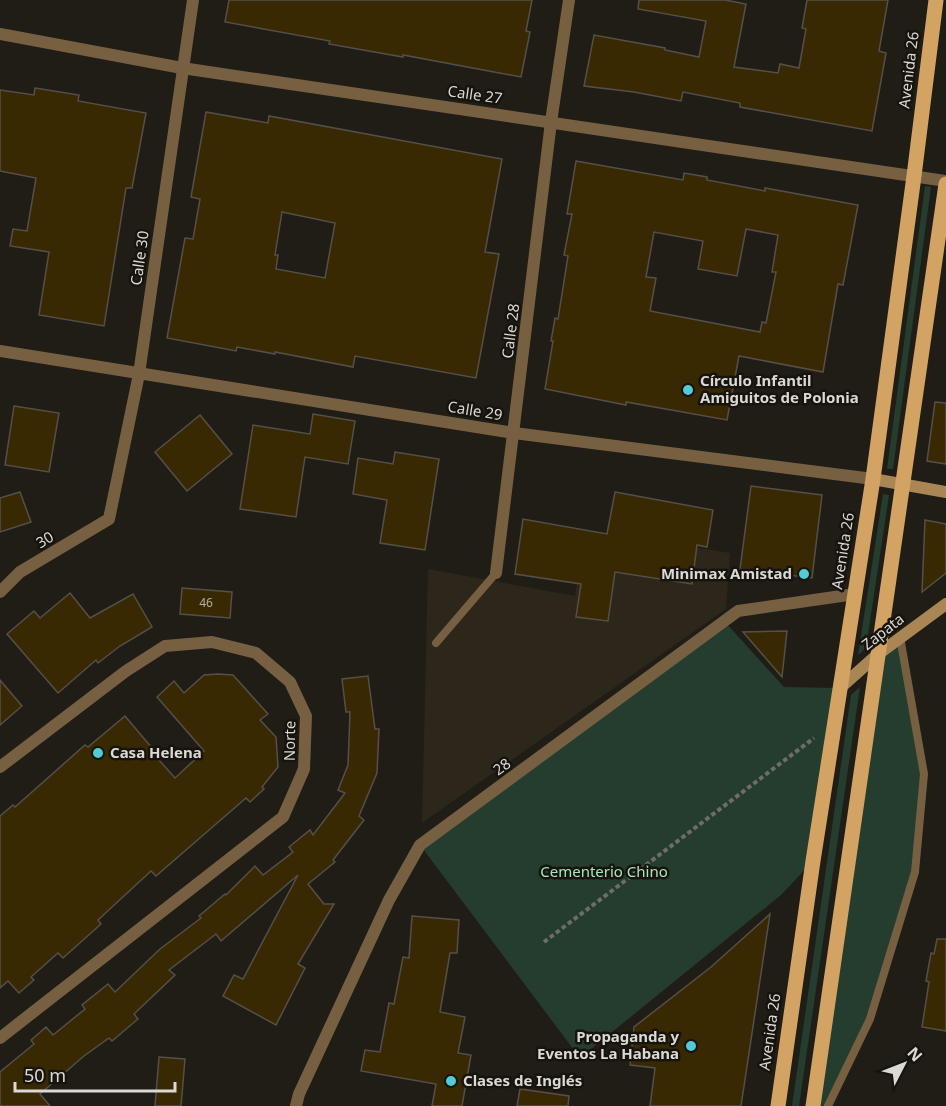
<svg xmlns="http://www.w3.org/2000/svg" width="946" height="1106" font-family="'Noto Sans',sans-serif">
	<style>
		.built { fill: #2d271b }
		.green { fill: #243d2e }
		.building { fill: #392903; stroke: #545049; stroke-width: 1.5; fill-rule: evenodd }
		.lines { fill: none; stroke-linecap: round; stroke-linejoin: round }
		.path { stroke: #6f6d67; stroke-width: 4; stroke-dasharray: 4.5 3; stroke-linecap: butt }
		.lane { stroke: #776042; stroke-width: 8 }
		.street { stroke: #776042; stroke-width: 12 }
		.secondary { stroke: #aa8655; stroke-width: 12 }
		.primary { stroke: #d3a363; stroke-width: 15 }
		.poi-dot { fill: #52cbd8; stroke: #17130d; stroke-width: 2 }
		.labels { text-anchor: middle; stroke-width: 5; stroke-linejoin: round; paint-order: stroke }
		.number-label { font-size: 12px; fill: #b2ada0 }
		.street-label { font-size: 15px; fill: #dbd9d5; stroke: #17130d }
		.poi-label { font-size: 15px; font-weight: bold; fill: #dbd9d5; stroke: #17130d; text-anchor: start }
		.park-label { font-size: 15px; fill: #a5e7bf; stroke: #17130d }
	</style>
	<rect width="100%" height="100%" fill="#201d16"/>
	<!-- built -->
	<path class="built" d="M585,530L730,553L726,609L422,823L428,569L575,596Z"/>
	<!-- green -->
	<g class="green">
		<path d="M925,186L931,187L893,469H887Z"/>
		<path d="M883,494L889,495L866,648L858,655Z"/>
		<path d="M726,623L784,687L840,688L813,861L781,895L580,1058L420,845Z"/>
		<path d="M900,637L924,774L915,872L870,1019L828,1106H813L877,655Z"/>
		<path d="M860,687L799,1106H792L851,695Z"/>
	</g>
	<!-- building -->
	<g class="building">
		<path d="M229,0H532L526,31L530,32L521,77L403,55V57L329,44L330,41L225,22Z"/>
		<path d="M639,0H725L746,4L734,67L778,73L780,64L799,68L806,29L802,28L807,0H888L879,51L886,53L872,131L740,107V103L683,92L681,101L634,92L584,86L594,35L665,48V50L699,57L706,21L638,9Z"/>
		<path d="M35,88L79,95L78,101L146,113L132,188H126L104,326L39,315L49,252L10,246L13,229L27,231L36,178L0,171V90L34,95Z"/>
		<path d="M206,112L268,123L269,116L502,159L485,252L499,254L476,378L355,356L353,367L275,352V354L237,347L236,351L167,338L185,238L193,239L200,199L191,197ZM282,212L335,223L325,278L276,269L278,255H275Z"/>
		<path d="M576,161L683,180L684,173L707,177V180L765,191V188L858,205L843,285L838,284L823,372L739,356L727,420L626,402V405L545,389L553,341H551L555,318L558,319L568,256L564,255L572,214H567ZM746,229L778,235L772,272H776L766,323L762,322L760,332L650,311L656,278L646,277L654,232L703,241L698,269L737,276Z"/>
		<path d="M935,402L946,403V464L927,461Z"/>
		<path d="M14,406L59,413L49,472L5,465Z"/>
		<path d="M313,414L355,421L348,464L305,457L296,517L240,509L253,425L310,434Z"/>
		<path d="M200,415L232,454L187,491L155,452Z"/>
		<path d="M395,452L439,459L425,550L380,543L387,500L353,494L358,458L393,464Z"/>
		<path d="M751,486L822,495L812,578L740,569Z"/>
		<path d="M20,492L31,522L0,532V498Z"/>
		<path d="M615,492L713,510L707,547L697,545L692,584L615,572L608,621L576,617L581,584L515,574L523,519L607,534Z"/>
		<path d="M925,520L946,524V573L922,592Z"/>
		<path d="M182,588L232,592L230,618L180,614Z"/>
		<path d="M70,593L90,618L133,594L152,627L120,646L98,663L96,660L58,693L7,634L34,611L40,618Z"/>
		<path d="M787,631L782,677L743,632Z"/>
		<path d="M218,674L233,675L268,714L260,720L276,737L278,767L262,787L264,789L250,802L246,798L156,876L151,871L98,920L101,924L63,958L58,953L31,977L34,980L19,993L8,981L0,988V816L13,805L15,807L85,745L88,747L125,716L152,748L150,750L175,778L204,751L157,697L174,681L184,693L204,675Z"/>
		<path d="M368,676L375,729H379L377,773L359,816L364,820L333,860L335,862L308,884L324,904H334L298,964L305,968L276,1025L223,996L234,975L243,979L298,875L221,941L216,934L169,970L175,975L134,1014L138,1019L112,1041L109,1038L84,1056L40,1094L50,1106H0V1072L34,1044L31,1040L46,1027L53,1035L85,1009L82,1005L108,984L115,992L160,949L201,918L199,916L225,894L226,895L255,866L263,875L293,852L289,847L310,830L313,835L345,793L338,790L348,765L350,712H346L342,679Z"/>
		<path d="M0,680L22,706L0,725Z"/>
		<path d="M770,914L741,1106H650L655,1068L630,1065L634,1027L711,967Z"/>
		<path d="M412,916L459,920L457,953H450L440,1012L465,1017L458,1053L471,1055L462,1106H432L436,1084L361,1071L365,1050L380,1052L389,1003L394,1004L403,957L409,958Z"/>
		<path d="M937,939H946V1031L922,1027L929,982L926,981L931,953L934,954Z"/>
		<path d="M159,1057L185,1059L181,1106H155Z"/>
		<path d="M520,1089L569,1096L568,1106H517Z"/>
	</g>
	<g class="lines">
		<!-- path -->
		<path class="path" d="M544,942L814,738"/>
		<!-- lane -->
		<g class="lane">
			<path d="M436,643L496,573"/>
			<path d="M828,1106L870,1019L915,872L924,774L900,637"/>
		</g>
		<!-- street -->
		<g class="street">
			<path d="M0,34L182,68L946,181"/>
			<path d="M0,351L514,433L873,479"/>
			<path d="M496,573L551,122L569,0"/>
			<path d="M0,592L20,572L109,519L139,374L193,0"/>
			<path d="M0,767L126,671L165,646L212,642L256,653L290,682L306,716L304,769L283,817L0,1038"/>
			<path d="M296,1106L299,1094L389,900L420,845L738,611L855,594"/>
		</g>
		<!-- secondary -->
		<g class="secondary">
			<path d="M873,479L946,492"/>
			<path d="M840,688L877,655L946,604"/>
		</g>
		<!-- primary -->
		<g class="primary">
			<path d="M778,1106L813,861L873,479L914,176L936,0"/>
			<path d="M813,1106L946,184"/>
		</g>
	</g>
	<!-- markers -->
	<g class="poi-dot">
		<circle cx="688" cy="390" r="6"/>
		<circle cx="804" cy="574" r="6"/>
		<circle cx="98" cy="753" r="6"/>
		<circle cx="691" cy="1046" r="6"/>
		<circle cx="451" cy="1081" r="6"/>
	</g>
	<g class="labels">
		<!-- number labels -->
		<g class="number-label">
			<text x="206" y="607">46</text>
		</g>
		<!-- street labels -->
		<g class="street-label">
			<text transform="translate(909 70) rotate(-83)" y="5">Avenida 26</text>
			<text transform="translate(475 95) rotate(8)" y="5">Calle 27</text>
			<text transform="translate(140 258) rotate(-82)" y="5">Calle 30</text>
			<text transform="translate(511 331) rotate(-83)" y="5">Calle 28</text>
			<text transform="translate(475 411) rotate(9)" y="5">Calle 29</text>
			<text transform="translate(45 540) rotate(-31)" y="5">30</text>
			<text transform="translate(843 551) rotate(-81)" y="5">Avenida 26</text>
			<text transform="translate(883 632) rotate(-38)" y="5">Zapata</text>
			<text transform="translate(290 741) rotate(-89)" y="5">Norte</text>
			<text transform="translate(502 767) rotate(-36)" y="5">28</text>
			<text transform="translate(770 1032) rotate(-82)" y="5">Avenida 26</text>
		</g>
		<!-- poi labels -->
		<g class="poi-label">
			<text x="700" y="386">Círculo Infantil<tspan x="700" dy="17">Amiguitos de Polonia</tspan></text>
			<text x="792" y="579" text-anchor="end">Minimax Amistad</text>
			<text x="110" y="758">Casa Helena</text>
			<text x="679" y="1042" text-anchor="end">Propaganda y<tspan x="679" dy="17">Eventos La Habana</tspan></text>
			<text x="463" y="1086">Clases de Inglés</text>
		</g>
		<!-- park labels -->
		<g class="park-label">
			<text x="604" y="877">Cementerio Chino</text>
		</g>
	</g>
	<!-- north arrow -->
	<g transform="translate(904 1064) rotate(48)" stroke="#17130d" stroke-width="4.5" paint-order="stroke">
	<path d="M0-4.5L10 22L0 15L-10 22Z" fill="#dbd9d5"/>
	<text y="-9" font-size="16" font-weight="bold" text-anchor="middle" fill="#dbd9d5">N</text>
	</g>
	<!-- scale -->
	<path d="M15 1082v9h160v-9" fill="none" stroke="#dbd9d5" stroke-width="3"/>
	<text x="24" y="1082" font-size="18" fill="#dbd9d5" stroke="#17130d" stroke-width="4.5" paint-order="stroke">50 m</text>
</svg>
